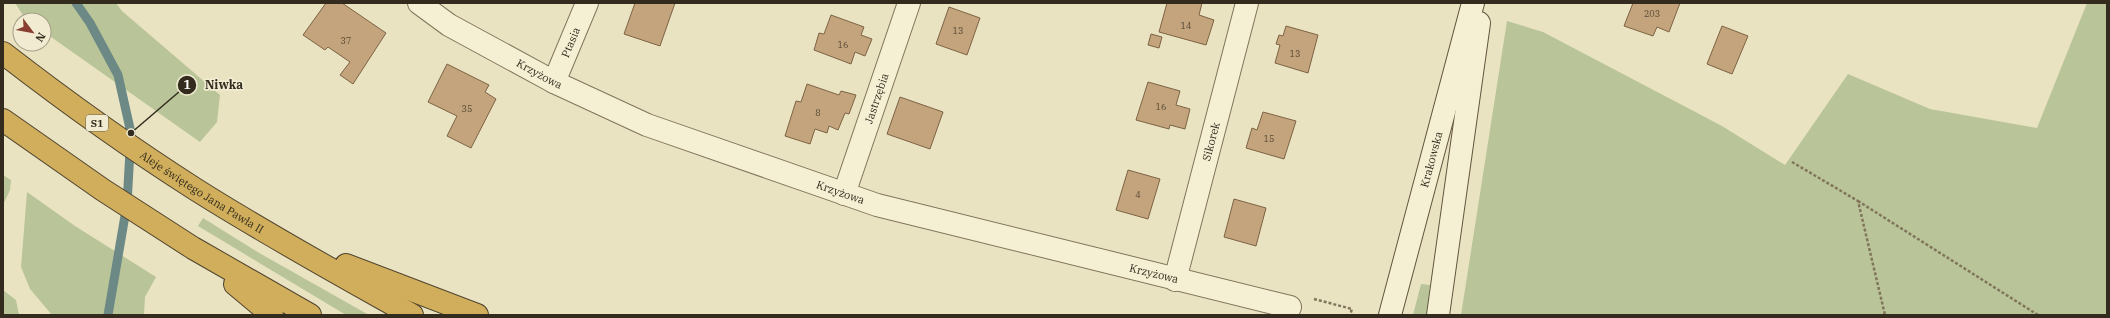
<svg xmlns="http://www.w3.org/2000/svg" width="2110" height="318" font-family="'IBM Plex Serif',serif">
	<style>
		.green { fill: #b9c598 }
		.lines { fill: none; stroke-linecap: round; stroke-linejoin: round }
		.stream { stroke: #6c8986; stroke-width: 9 }
		.building { fill: #c3a47c; stroke: #7d6344 }
		.minor-casing { stroke: #81755b; stroke-width: 24 }
		.secondary-casing { stroke: #62563e; stroke-width: 24 }
		.motorway-casing { stroke: #4f432f; stroke-width: 24 }
		.path { stroke: #81755b; stroke-width: 2.5; stroke-dasharray: 3 2; stroke-linecap: butt }
		.minor { stroke: #f5f0d4; stroke-width: 22 }
		.secondary { stroke: #f5f0d4; stroke-width: 22 }
		.motorway { stroke: #d0ae5b; stroke-width: 22 }
		.labels { text-anchor: middle; stroke-width: 3.5; stroke-linejoin: round; paint-order: stroke }
		.number-label { font-size: 9px; fill: #564936 }
		.shield { fill: #f1ecd1; stroke: #6b6554; stroke-width: 1 }
		.shield-label { font-size: 10px; font-weight: bold; fill: #322b1e }
		.street-label { font-size: 11px; fill: #322b1e; stroke: #f1ecd1 }
		.leader { fill: none; stroke: #322b1e; stroke-width: 1.5 }
		.callout-dot { fill: #322b1e; stroke: #f1ecd1; stroke-width: 1.5 }
		.mark-label { font-size: 12px; text-anchor: middle; font-weight: bold; fill: #fff }
		.callout-label { font-size: 12px; text-anchor: middle; font-weight: bold; fill: #322b1e; stroke: #f1ecd1; stroke-width: 3.5; stroke-linejoin: round; paint-order: stroke }
	</style>
	<rect width="100%" height="100%" fill="#e9e3c2"/>
	<!-- green -->
	<g class="green">
		<path d="M15,3H116L122,11L220,95L217,122L200,142L44,32V20H26Z"/>
		<path d="M2087,3H2107V315H1461L1507,21L1543,32L1722,126L1785,165L1848,74L1930,109L2037,128Z"/>
		<path d="M3,175L11,180L10,190L3,205Z"/>
		<path d="M27,192L75,226L156,277L145,297L144,315H52L30,289L21,267Z"/>
		<path d="M203,218L261,254L369,315H346L198,226Z"/>
		<path d="M1421,284L1430,285L1426,315H1413Z"/>
		<path d="M3,290L16,300L19,315H3Z"/>
	</g>
	<g class="lines">
		<!-- stream -->
		<path class="stream" d="M76,3L90,23L118,75L131,133L127,204L108,315"/>
	</g>
	<!-- building -->
	<g class="building">
		<path d="M326,3H342L386,33L353,84L340,75L350,62L328,47L325,50L303,35Z"/>
		<path d="M635,3H675L660,46L624,34Z"/>
		<path d="M1167,3H1202L1199,15L1214,20L1206,45L1159,32Z"/>
		<path d="M1633,3H1680L1669,32L1657,27L1653,36L1624,26Z"/>
		<path d="M949,7L980,18L967,55L936,44Z"/>
		<path d="M831,15L864,27L861,35L872,39L865,56L855,52L851,64L814,50L819,33L824,34Z"/>
		<path d="M1286,26L1318,35L1308,73L1275,63L1280,45L1276,44L1279,35L1283,36Z"/>
		<path d="M1722,26L1748,36L1732,74L1707,64Z"/>
		<path d="M1151,34L1162,37L1159,48L1148,45Z"/>
		<path d="M447,64L489,85L485,92L496,99L471,148L447,136L457,116L428,102Z"/>
		<path d="M1148,82L1180,91L1176,105L1190,109L1185,129L1170,125L1169,129L1136,120Z"/>
		<path d="M807,84L839,95L841,91L856,95L849,114L845,113L838,130L829,126L827,133L815,129L810,144L785,136L796,101L801,102Z"/>
		<path d="M900,97L943,112L930,149L887,134Z"/>
		<path d="M1263,112L1296,121L1284,159L1246,148L1252,128L1257,130Z"/>
		<path d="M1128,170L1160,179L1148,219L1116,210Z"/>
		<path d="M1234,199L1266,208L1256,246L1224,237Z"/>
	</g>
	<g class="lines">
		<defs>
			<g id="minor">
				<path id="s1" d="M419,3L449,25L554,82L647,125L877,205L1290,307"/>
				<path id="s2" d="M554,82L587,3"/>
				<path id="s3" d="M844,194L909,3"/>
				<path id="s4" d="M1175,280L1247,3"/>
			</g>
			<g id="secondary">
				<path id="s5" d="M1390,315L1473,3"/>
				<path d="M1438,315L1479,23"/>
			</g>
			<g id="motorway">
				<path id="s6" d="M3,53C65,101 129,147 195,189C266,234 339,274 412,315"/>
				<path d="M3,120L103,190L193,248L310,315"/>
				<path d="M346,265L477,315"/>
				<path d="M235,284L272,315"/>
			</g>
		</defs>
		<!-- minor casing -->
		<use href="#minor" class="minor-casing"/>
		<!-- secondary casing -->
		<use href="#secondary" class="secondary-casing"/>
		<!-- motorway casing -->
		<use href="#motorway" class="motorway-casing"/>
		<!-- path -->
		<g class="path">
			<path d="M1792,162L1858,201L1885,315"/>
			<path d="M1858,201L2038,315"/>
			<path d="M1314,299L1352,309L1350,315"/>
		</g>
		<!-- minor -->
		<use href="#minor" class="minor"/>
		<!-- secondary -->
		<use href="#secondary" class="secondary"/>
		<!-- motorway -->
		<use href="#motorway" class="motorway"/>
	</g>
	<g class="labels">
		<!-- number labels -->
		<g class="number-label">
			<text x="1652" y="17">203</text>
			<text x="1186" y="29">14</text>
			<text x="958" y="34">13</text>
			<text x="346" y="44">37</text>
			<text x="843" y="48">16</text>
			<text x="1295" y="57">13</text>
			<text x="1161" y="110">16</text>
			<text x="467" y="112">35</text>
			<text x="818" y="116">8</text>
			<text x="1269" y="142">15</text>
			<text x="1138" y="198">4</text>
		</g>
		<!-- shield labels -->
		<rect class="shield" x="86" y="115" width="22" height="16" rx="3"/>
		<g class="shield-label">
			<text x="97" y="127">S1</text>
		</g>
		<!-- street labels -->
		<g class="street-label">
			<text dy="4" stroke="none"><textPath href="#s2" startOffset="43">Ptasia</textPath></text>
			<text dy="4" stroke="none"><textPath href="#s1" startOffset="140">Krzyżowa</textPath></text>
			<text dy="4" stroke="none"><textPath href="#s3" startOffset="101">Jastrzębia</textPath></text>
			<text dy="4" stroke="none"><textPath href="#s4" startOffset="143">Sikorek</textPath></text>
			<text dy="4" stroke="none"><textPath href="#s5" startOffset="161">Krakowska</textPath></text>
			<text dy="4" stroke="none"><textPath href="#s6" startOffset="243">Aleje świętego Jana Pawła II</textPath></text>
			<text dy="4" stroke="none"><textPath href="#s1" startOffset="464">Krzyżowa</textPath></text>
			<text dy="4" stroke="none"><textPath href="#s1" startOffset="788">Krzyżowa</textPath></text>
		</g>
	</g>
	<!-- callouts -->
	<path class="leader" d="M131 133L187 85"/>
	<g class="callout-dot">
		<circle cx="131" cy="133" r="4"/>
		<circle cx="187" cy="85" r="10"/>
	</g>
	<g class="mark-label">
		<text x="187" y="89">1</text>
	</g>
	<g class="callout-label">
		<text x="224" y="89">Niwka</text>
	</g>
	<!-- border -->
	<rect width="2110" height="318" fill="none" stroke="#322b1e" stroke-width="8"/>
	<!-- north arrow -->
	<g transform="translate(32 32) rotate(122)"><circle r="19" fill="#f1ecd1" stroke="#a59f89"/>
	<path d="M0-3L7 15L0 10L-7 15Z" fill="#893e32"/>
	<text y="-6" font-size="11" font-weight="bold" text-anchor="middle" fill="#322b1e">N</text>
	</g>
</svg>
